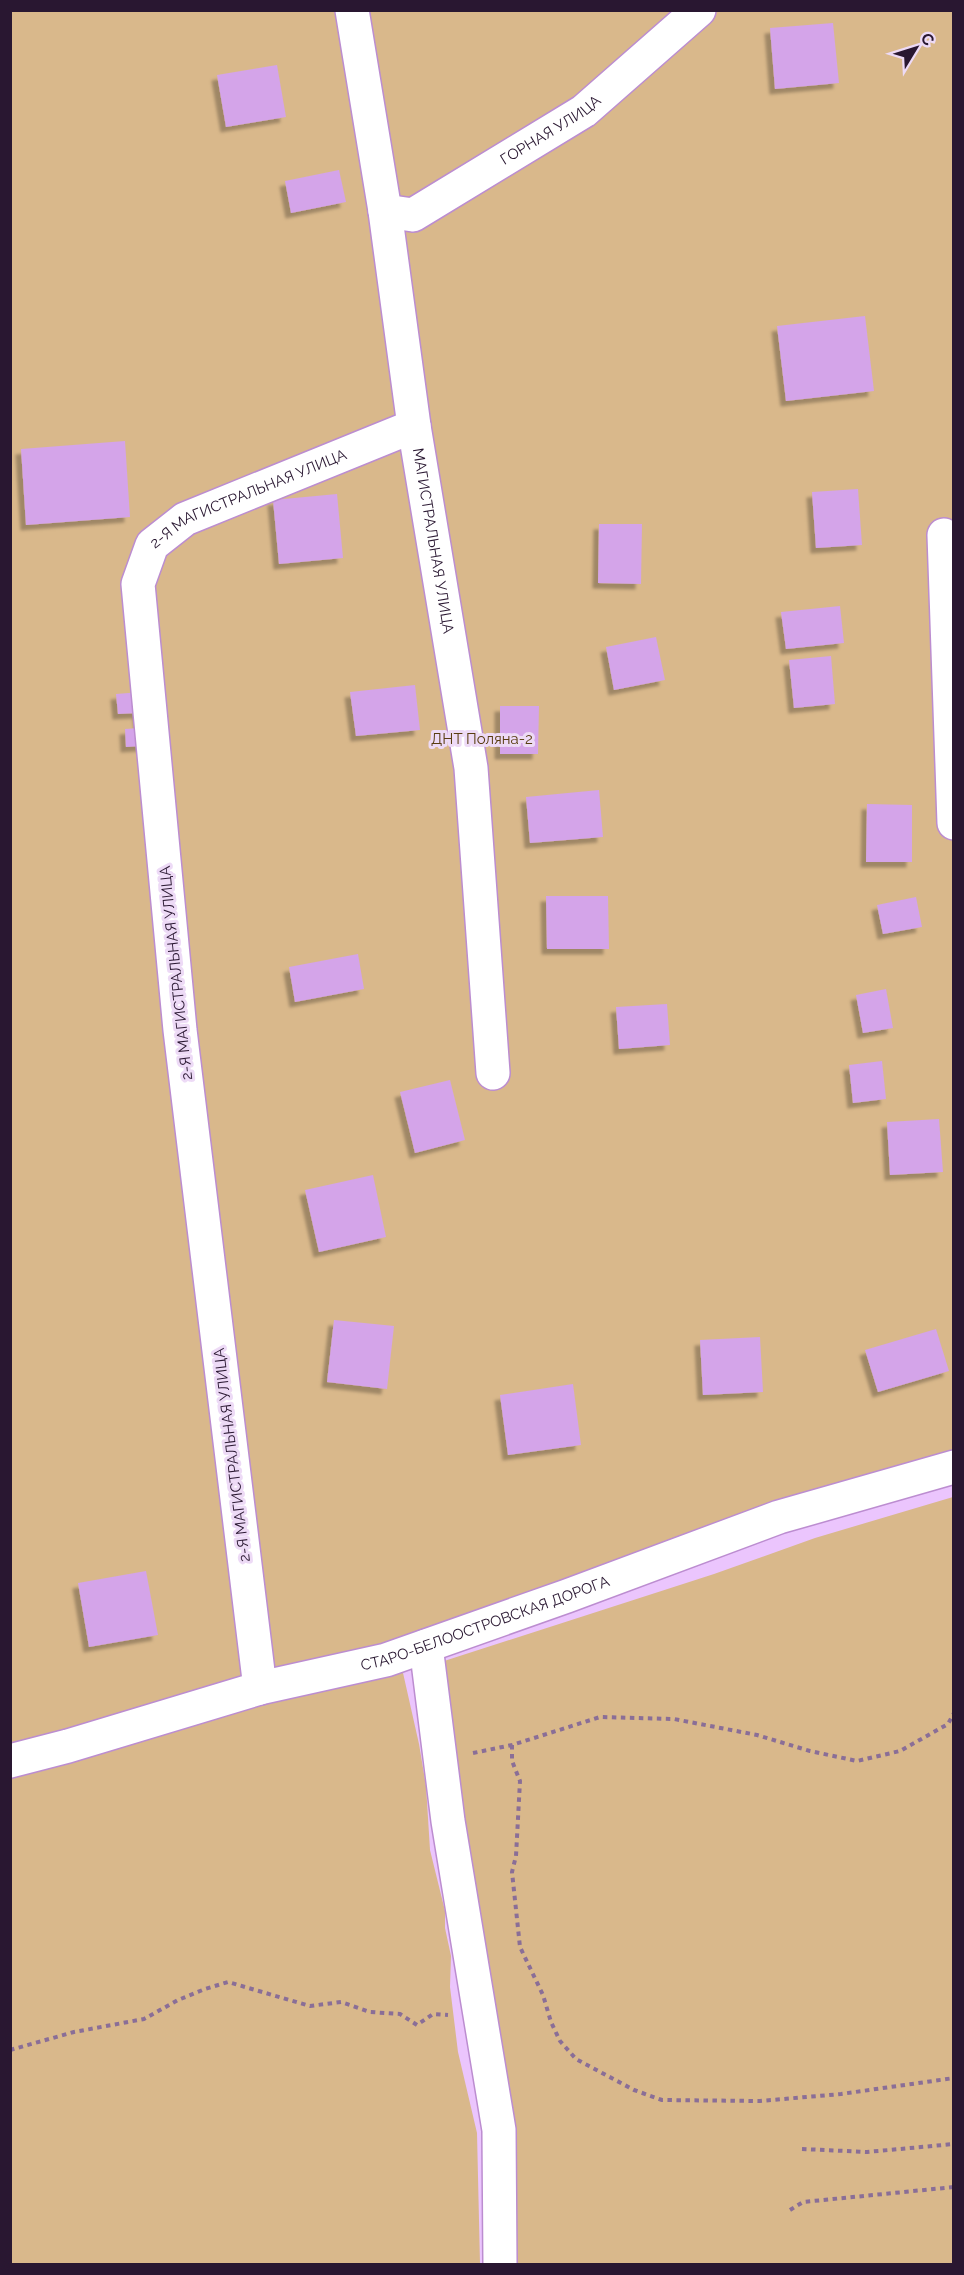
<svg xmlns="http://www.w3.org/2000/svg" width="964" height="2275" font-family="Raleway,sans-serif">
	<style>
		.green { fill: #d9b88b }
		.building { fill: #d4a4e9; filter: url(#shadow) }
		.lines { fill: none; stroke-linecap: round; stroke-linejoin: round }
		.street-casing { stroke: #bc8dd0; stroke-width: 36 }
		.secondary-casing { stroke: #bc8dd0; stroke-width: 36 }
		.path { stroke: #8a6e97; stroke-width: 4; stroke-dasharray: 4.5 4.5; stroke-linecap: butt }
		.street { stroke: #fff; stroke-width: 33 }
		.secondary { stroke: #fff; stroke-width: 33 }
		.labels { text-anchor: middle; stroke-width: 6; stroke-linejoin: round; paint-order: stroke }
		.street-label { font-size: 15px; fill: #291731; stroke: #eddaf6 }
		.park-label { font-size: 15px; fill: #583c10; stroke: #eddaf6 }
	</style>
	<defs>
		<filter id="shadow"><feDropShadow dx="-5.5" dy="5.5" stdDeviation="1.5" flood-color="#0004"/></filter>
	</defs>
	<rect width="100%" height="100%" fill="#ebc5fd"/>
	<!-- green -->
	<g class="green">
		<path d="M11,11H953V1467L401,1664L419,1744L426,1786L430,1850L445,1911V1928L451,1956L450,1987L458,2052L477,2133L480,2264H11Z"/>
		<path d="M953,1497V2264H493L492,2144L438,1663L714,1574L815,1538Z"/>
	</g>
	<!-- building -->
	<g class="building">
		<path d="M833,23L839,83L775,89L770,28Z"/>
		<path d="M277,65L286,117L226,127L217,75Z"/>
		<path d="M339,170L346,202L291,213L285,181Z"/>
		<path d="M865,316L874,391L786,401L777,326Z"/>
		<path d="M125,441L130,517L26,525L21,449Z"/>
		<path d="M858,489L862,545L816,548L812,492Z"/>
		<path d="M337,494L343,558L279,564L273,500Z"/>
		<path d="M599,524H642L641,584L598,583Z"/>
		<path d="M840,606L844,643L786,649L781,612Z"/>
		<path d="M656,637L665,680L614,690L606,647Z"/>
		<path d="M831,656L835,704L794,708L789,660Z"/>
		<path d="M415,685L420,730L356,736L350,692Z"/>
		<path d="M154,691L158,745L126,747L125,729L140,728L138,713L118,714L116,694Z"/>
		<path d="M500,706H539L538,754H500Z"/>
		<path d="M599,790L603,837L530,843L526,797Z"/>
		<path d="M867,804L912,805V862H866Z"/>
		<path d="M546,896H608L609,949H547Z"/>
		<path d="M916,897L922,927L883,934L877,905Z"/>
		<path d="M358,954L364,989L295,1002L289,967Z"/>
		<path d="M886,989L893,1028L863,1033L856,995Z"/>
		<path d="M667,1004L670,1045L619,1049L616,1007Z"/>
		<path d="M882,1061L886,1099L853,1103L849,1065Z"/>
		<path d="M450,1080L465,1140L415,1153L400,1092Z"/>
		<path d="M939,1119L943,1172L890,1175L887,1122Z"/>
		<path d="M373,1175L386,1237L319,1252L305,1190Z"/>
		<path d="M334,1320L394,1326L387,1389L327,1382Z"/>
		<path d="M936,1329L949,1371L878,1392L865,1350Z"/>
		<path d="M760,1337L763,1392L703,1395L700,1340Z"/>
		<path d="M573,1384L581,1445L508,1455L500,1395Z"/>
		<path d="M146,1571L158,1635L89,1647L78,1583Z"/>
	</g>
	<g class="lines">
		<defs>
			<g id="street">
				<path id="s1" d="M352,10L385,211L414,426L471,768L493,1073"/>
				<path id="s2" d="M385,211L413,215L584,111L699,10"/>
				<path d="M944,535L954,823"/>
				<path d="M426,1646L448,1821L499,2130L500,2264"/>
				<path id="s3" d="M260,1688L180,1030L138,584L152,545L185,519L414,426"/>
			</g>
			<g id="secondary">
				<path id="s4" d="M10,1761L68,1746L260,1688L386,1660L567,1596L779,1517L954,1467"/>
			</g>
		</defs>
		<!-- street casing -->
		<use href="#street" class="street-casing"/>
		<!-- secondary casing -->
		<use href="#secondary" class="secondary-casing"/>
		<!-- path -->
		<g class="path">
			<path d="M512,1745V1761L520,1781L516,1856L512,1872L520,1947L543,1995L551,2022L560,2041L576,2059L634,2090L662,2100L760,2101L841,2094L954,2078"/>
			<path d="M473,1753L512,1745L600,1717L674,1719L757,1735L810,1751L857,1761L900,1751L948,1724L954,1713"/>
			<path d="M10,2050L74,2032L144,2019L178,2000L205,1989L228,1982L310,2006L341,2002L370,2012L400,2014L417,2025L433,2014L448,2015"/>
			<path d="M802,2149L867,2152L954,2144"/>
			<path d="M790,2210L803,2202L954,2187"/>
		</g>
		<!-- street -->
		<use href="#street" class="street"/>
		<!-- secondary -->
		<use href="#secondary" class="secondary"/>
	</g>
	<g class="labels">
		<!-- street labels -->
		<g class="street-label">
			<text dy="5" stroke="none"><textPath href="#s2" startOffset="190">ГОРНАЯ УЛИЦА</textPath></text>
			<text dy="5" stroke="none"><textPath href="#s3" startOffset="1260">2-Я МАГИСТРАЛЬНАЯ УЛИЦА</textPath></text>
			<text dy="5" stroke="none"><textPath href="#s1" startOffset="537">МАГИСТРАЛЬНАЯ УЛИЦА</textPath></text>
			<text transform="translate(176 973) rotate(-96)" y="5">2-Я МАГИСТРАЛЬНАЯ УЛИЦА</text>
			<text transform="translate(232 1455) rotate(-97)" y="5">2-Я МАГИСТРАЛЬНАЯ УЛИЦА</text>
			<text dy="5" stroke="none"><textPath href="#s4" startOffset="495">СТАРО-БЕЛООСТРОВСКАЯ ДОРОГА</textPath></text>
		</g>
		<!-- park labels -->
		<g class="park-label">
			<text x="482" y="744">ДНТ Поляна-2</text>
		</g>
	</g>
	<!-- border -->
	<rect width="964" height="2275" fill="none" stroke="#291731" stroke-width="24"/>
	<!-- north arrow -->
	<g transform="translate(916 48) rotate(52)" stroke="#eddaf6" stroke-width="4.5" paint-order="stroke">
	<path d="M0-4.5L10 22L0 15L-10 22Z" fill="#291731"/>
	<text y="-9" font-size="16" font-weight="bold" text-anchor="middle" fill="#291731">С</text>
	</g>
</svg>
